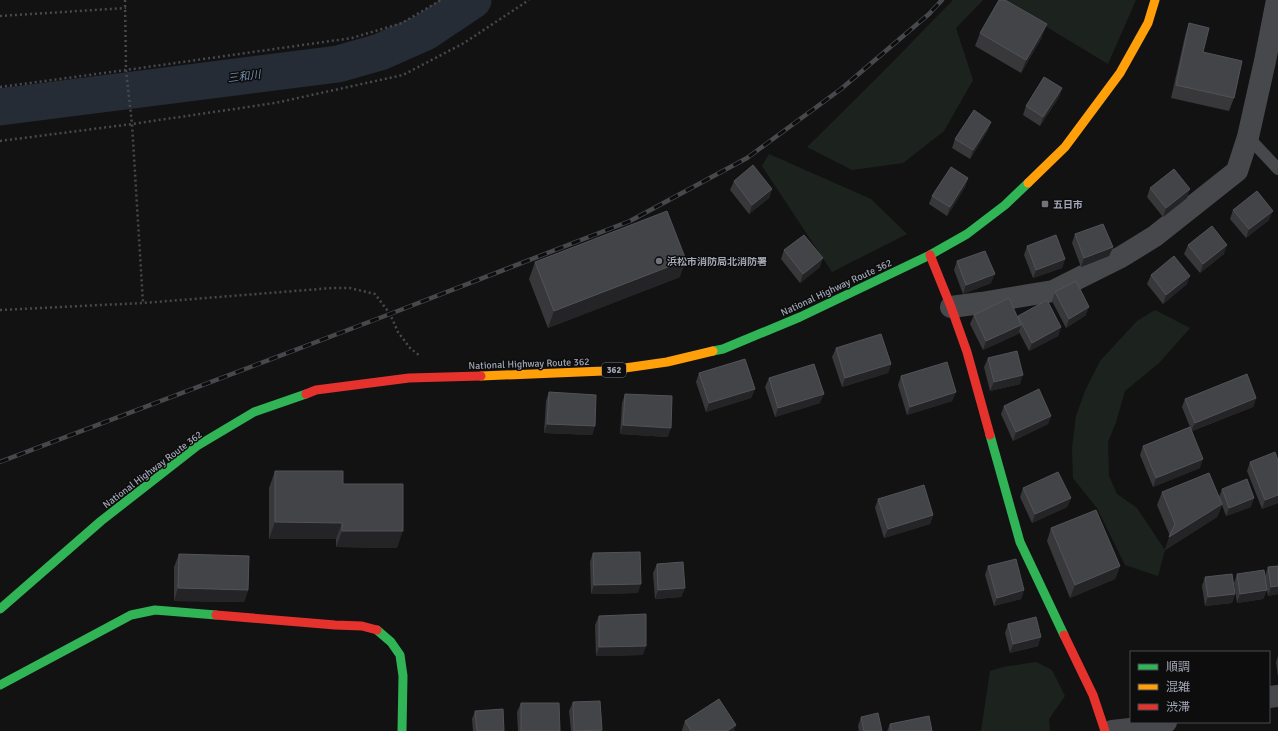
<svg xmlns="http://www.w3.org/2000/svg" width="1278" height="731" font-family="Signika,'Noto Sans JP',sans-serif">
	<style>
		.green { fill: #1c231e }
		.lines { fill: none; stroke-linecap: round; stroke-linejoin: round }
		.river { stroke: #262c35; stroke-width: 37 }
		.path { stroke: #48494e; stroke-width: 2.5; stroke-dasharray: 2 3; stroke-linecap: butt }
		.lane { stroke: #47484c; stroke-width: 12 }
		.street { stroke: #47484c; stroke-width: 22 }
		.fast { stroke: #30b455; stroke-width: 9 }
		.slow { stroke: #ff9f0a; stroke-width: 9 }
		.jam { stroke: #e5322d; stroke-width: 9 }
		.rail-casing { stroke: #47484c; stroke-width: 4.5 }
		.rail { stroke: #0d0d0e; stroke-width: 3; stroke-dasharray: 9; stroke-linecap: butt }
		.wall { fill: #38383b }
		.shaded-wall { fill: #242426 }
		.building { fill: #434448; stroke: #525359 }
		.poi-dot { fill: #70727c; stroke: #0d0d0e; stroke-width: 1.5 }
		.labels { text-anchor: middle; stroke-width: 3; stroke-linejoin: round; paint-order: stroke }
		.shield { fill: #0d0d0e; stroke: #757883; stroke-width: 1 }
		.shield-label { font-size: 9px; font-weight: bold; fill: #a2a6b5 }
		.poi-label { font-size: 10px; font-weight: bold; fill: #a2a6b5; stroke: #0d0d0e; text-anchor: start }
		.street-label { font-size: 10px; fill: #a2a6b5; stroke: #0d0d0e }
		.water-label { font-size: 11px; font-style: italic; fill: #778fb2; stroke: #0d0d0e }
	</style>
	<rect width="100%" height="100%" fill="#121213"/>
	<!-- green -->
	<g class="green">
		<path d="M953,0H983L956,28L973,80L944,131L903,163L852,170L807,147L876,79Z"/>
		<path d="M1002,0H1136L1108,64Z"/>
		<path d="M769,154L871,199L907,234L832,272L762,166Z"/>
		<path d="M1155,310L1190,328L1159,363L1125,391L1116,422L1108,442L1109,476L1117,494L1137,508L1165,550L1158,576L1125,565L1097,508L1073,478L1072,448L1076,416L1085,391L1100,361L1137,321Z"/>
		<path d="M1036,662L1052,670L1065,696L1049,719L1050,731H981L990,671L1003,667Z"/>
	</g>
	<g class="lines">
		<!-- river -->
		<path class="river" d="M0,107L338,64L380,52L425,32L473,0"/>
		<!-- path -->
		<g class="path">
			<path d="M125,0L126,70L132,124L143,303"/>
			<path d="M0,16L126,8"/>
			<path d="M0,87L126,70L352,38L402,23L441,0"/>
			<path d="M0,141L132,124L275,103L403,75L464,43L529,0"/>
			<path d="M0,310L143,303L332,288H350L375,294L390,314L398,332L410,348L420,356"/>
		</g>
		<!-- lane -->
		<path class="lane" d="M1248,137L1278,169"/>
		<!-- street -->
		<g class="street">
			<path d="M951,307L981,303L1053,291L1121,257L1155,236L1237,171L1248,137L1265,61L1277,0"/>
			<path d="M1269,697L1278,696"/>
			<path d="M1112,731L1149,727L1166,722"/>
		</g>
		<!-- fast -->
		<g class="fast">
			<path d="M713,351L723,349L800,317L930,255L967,234L1005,205L1028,183"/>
			<path d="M990,435L1020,542L1064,635"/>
			<path d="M0,609L101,521L197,446L254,412L306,394"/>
			<path d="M377,630L391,642L400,655L403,676L402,731"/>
			<path d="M0,685L131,615L155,610L216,615"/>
		</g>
		<!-- slow -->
		<g class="slow">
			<path d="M1028,183L1065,147L1120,73L1148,23L1155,0"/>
			<path d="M481,376L604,371L667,362L713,351"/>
		</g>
		<!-- jam -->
		<g class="jam">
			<path d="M930,255L951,307L967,352L990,435"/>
			<path d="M306,394L316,390L409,378L481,376"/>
			<path d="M216,615L335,625L362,626L377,630"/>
			<path d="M1064,635L1093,695L1105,731"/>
		</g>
		<defs>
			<path id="rail" d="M0,462L390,314L630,221L747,158L841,89L929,14L942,0"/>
		</defs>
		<!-- rail casing -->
		<use href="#rail" class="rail-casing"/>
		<!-- rail -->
		<use href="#rail" class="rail"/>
	</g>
	<!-- wall -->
	<g class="wall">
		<path d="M1189,23L1203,52L1234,98L1229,111L1171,98L1185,36Z"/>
		<path d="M980,33L1042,37L1021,73L975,46Z"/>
		<path d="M1062,88L1059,97L1040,126L1023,115L1026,106Z"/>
		<path d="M991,122L988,130L970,159L952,148L955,139Z"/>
		<path d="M968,178L965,187L947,216L929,204L932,196Z"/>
		<path d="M734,181L772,189L769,198L749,214L730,190Z"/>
		<path d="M1150,188L1187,198L1163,217L1147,197Z"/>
		<path d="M1233,210L1269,220L1246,238L1230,219Z"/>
		<path d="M1075,234L1113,247L1109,256L1081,267L1072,243Z"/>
		<path d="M1188,245L1224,254L1200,273L1184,254Z"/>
		<path d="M1027,246L1065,259L1062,268L1033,278L1024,255Z"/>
		<path d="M784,250L820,267L800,283L781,259Z"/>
		<path d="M957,261L991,283L963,294L954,270Z"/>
		<path d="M535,262L680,277L548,328L529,279Z"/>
		<path d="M1151,275L1187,284L1163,304L1147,284Z"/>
		<path d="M1055,292L1086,315L1066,328L1052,301Z"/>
		<path d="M974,315L1017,317L1018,316L1061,327L1058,336L1029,351L1019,332L1018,334L983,350L970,324Z"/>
		<path d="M836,348L891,364L888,373L842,387L832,357Z"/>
		<path d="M988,358L1020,384L990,391L984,367Z"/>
		<path d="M699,373L755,389L751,398L706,412L696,382Z"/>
		<path d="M901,376L956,392L952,401L907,415L898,385Z"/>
		<path d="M769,378L820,403L775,417L765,387Z"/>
		<path d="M549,392L595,426L592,435L544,433L546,401Z"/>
		<path d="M625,394L668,437L620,434L622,403Z"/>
		<path d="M1256,398L1253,407L1192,431L1200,468L1153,487L1140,455L1143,446L1190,427L1182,407L1185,399Z"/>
		<path d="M1004,406L1051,416L1048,424L1013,441L1001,414Z"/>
		<path d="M1250,462L1278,503L1262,509L1247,471Z"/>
		<path d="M275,471L343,484L397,548L336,547V539H269V488Z"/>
		<path d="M1023,488L1071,498L1067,507L1032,523L1020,497Z"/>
		<path d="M1222,489L1251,507L1226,516L1222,505L1217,517L1165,550L1170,536L1157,505L1162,492L1219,497Z"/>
		<path d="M878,499L933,515L930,524L884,538L875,508Z"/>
		<path d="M1051,528L1120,566L1115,579L1070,598L1047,541Z"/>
		<path d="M593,553L638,593L591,594L590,562Z"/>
		<path d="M179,554L248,590L244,602L174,601V567Z"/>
		<path d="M657,564L685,588L681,597L655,599L653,573Z"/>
		<path d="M988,566L1024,590L1021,599L994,606L985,575Z"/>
		<path d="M1278,566V594L1268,596L1265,576L1268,567Z"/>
		<path d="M1237,574L1267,590L1263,599L1237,603L1234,583Z"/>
		<path d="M1205,577L1235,594L1232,603L1205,606L1202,586Z"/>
		<path d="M599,616L643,655L596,656L595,625Z"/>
		<path d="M1008,624L1038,646L1010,653L1005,633Z"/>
		<path d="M1278,656V677L1276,662Z"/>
		<path d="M573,702L602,730V731H571L569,711Z"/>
		<path d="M521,703L560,731H518L517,712Z"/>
		<path d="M475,711L504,731H473L472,719Z"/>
		<path d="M861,717L882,731H859L858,726Z"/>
		<path d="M685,721L734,731H682V730Z"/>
		<path d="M890,724L932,731H887Z"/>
	</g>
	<!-- shaded-wall -->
	<g class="shaded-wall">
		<path d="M1047,24L1042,37L1021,73L1026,60Z"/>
		<path d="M1062,88L1059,97L1040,126L1043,117Z"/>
		<path d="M991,122L988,130L970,159L973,150Z"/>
		<path d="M968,178L965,187L947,216L950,207Z"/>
		<path d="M772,189L769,198L749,214L752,205Z"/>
		<path d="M1190,189L1187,198L1163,217L1166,208Z"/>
		<path d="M1273,211L1269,220L1246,238L1249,229Z"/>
		<path d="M1227,245L1224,254L1200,273L1203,264Z"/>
		<path d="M1113,247L1109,256L1081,267L1084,258Z"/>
		<path d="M823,258L820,267L800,283L803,274Z"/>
		<path d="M1065,259L1062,268L1033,278L1036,270Z"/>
		<path d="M686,260L680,277L548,328L554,311Z"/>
		<path d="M995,274L991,283L963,294L966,285Z"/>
		<path d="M1190,276L1187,284L1163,304L1166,295Z"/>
		<path d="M1089,307L1086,315L1066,328L1069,319Z"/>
		<path d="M1021,325L1018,334L983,350L986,341Z"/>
		<path d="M1061,327L1058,336L1029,351L1032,343Z"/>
		<path d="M891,364L888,373L842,387L845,378Z"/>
		<path d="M1023,375L1020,384L990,391L994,382Z"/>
		<path d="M755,389L751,398L706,412L709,403Z"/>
		<path d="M956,392L952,401L907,415L910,407Z"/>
		<path d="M824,394L820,403L775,417L778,408Z"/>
		<path d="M1256,398L1253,407L1191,431L1195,423Z"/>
		<path d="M1051,416L1048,424L1013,441L1016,432Z"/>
		<path d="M547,424L595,426L592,435L544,433Z"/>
		<path d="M623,425L671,428L668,437L620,434Z"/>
		<path d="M1203,459L1200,468L1153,487L1156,478Z"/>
		<path d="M1278,495V503L1262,509L1265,500Z"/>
		<path d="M1071,498L1067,507L1032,523L1035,514Z"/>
		<path d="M1254,498L1251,507L1226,516L1229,508Z"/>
		<path d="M1222,504L1217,517L1165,550L1169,537Z"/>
		<path d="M933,515L930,524L884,538L888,529Z"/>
		<path d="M275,522L342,523L336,539H269Z"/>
		<path d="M342,531H403L397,548L336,547Z"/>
		<path d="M1120,566L1115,579L1070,598L1075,585Z"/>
		<path d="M641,584L638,593L591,594L594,585Z"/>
		<path d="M1278,586V594L1268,596L1271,587Z"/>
		<path d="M178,588L248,590L244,602L174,601Z"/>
		<path d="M685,588L681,597L655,599L658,590Z"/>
		<path d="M1024,590L1021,599L994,606L997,598Z"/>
		<path d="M1267,590L1263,599L1237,603L1240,594Z"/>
		<path d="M1235,594L1232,603L1205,606L1208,597Z"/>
		<path d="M1041,637L1038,646L1010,653L1013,644Z"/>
		<path d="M646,646L643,655L596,656L599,647Z"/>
		<path d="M736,725L734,731H727Z"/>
	</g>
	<!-- building -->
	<g class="building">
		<path d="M999,0H1005L1047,24L1026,60L980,33Z"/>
		<path d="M1189,23L1209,28L1203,52L1242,61L1234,98L1176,85Z"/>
		<path d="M1044,77L1062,88L1043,117L1026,106Z"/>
		<path d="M974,110L991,122L973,150L955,139Z"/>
		<path d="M753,165L772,189L752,205L734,181Z"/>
		<path d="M951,167L968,178L950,207L932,196Z"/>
		<path d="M1174,169L1190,189L1166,208L1150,188Z"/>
		<path d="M1257,191L1273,211L1249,229L1233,210Z"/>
		<path d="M667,211L686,260L554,311L535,262Z"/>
		<path d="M1103,224L1113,247L1084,258L1075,234Z"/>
		<path d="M1212,226L1227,245L1203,264L1188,245Z"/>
		<path d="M804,235L823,258L803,274L784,250Z"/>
		<path d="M1056,235L1065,259L1036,270L1027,246Z"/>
		<path d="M985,251L995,274L966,285L957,261Z"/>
		<path d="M1174,256L1190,276L1166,295L1151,275Z"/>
		<path d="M1076,281L1089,307L1069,319L1055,292Z"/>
		<path d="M1009,298L1021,325L986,341L974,315Z"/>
		<path d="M1047,300L1061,327L1032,343L1018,316Z"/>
		<path d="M881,334L891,364L845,378L836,348Z"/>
		<path d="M1017,351L1023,375L994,382L988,358Z"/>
		<path d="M745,359L755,389L709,403L699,373Z"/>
		<path d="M947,362L956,392L910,407L901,376Z"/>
		<path d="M814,364L824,394L778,408L769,378Z"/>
		<path d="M1247,374L1256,398L1195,423L1185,399Z"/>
		<path d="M1039,389L1051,416L1016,432L1004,406Z"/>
		<path d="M549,392L596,395L595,426L547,424Z"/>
		<path d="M625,394L672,396L671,428L623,425Z"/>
		<path d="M1190,427L1203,459L1156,478L1143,446Z"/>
		<path d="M1275,452L1278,460V495L1265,500L1250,462Z"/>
		<path d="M275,471H343V484H403V531H342V523L275,522Z"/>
		<path d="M1058,472L1071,498L1035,514L1023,488Z"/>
		<path d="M1209,473L1222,504L1169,537L1175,524L1162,492Z"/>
		<path d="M1247,479L1254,498L1229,508L1222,489Z"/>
		<path d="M924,485L933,515L888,529L878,499Z"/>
		<path d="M1096,510L1120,566L1075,585L1051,528Z"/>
		<path d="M640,552L641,584L594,585L593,553Z"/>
		<path d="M179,554L249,556L248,590L178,588Z"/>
		<path d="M1016,559L1024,590L997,598L988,566Z"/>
		<path d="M683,562L685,588L658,590L657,564Z"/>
		<path d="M1278,566V586L1271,587L1268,567Z"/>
		<path d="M1264,570L1267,590L1240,594L1237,574Z"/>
		<path d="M1232,574L1235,594L1208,597L1205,577Z"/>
		<path d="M646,614V646L599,647V616Z"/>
		<path d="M1036,617L1041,637L1013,644L1008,624Z"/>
		<path d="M719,699L736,725L727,731H691L685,721Z"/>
		<path d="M600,701L602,730L574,731L573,702Z"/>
		<path d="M521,703H559L560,731H521Z"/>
		<path d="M503,709L504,731H477L475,711Z"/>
		<path d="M878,713L882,731H864L861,717Z"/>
		<path d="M929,716L932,731H891L890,724Z"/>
	</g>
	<!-- markers -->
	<g class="poi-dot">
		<rect x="1041" y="200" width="8" height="8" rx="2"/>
		<circle cx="659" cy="261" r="4"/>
	</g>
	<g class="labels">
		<!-- shield labels -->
		<rect class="shield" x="602" y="363" width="24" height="14" rx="3"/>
		<g class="shield-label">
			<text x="614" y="373">362</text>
		</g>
		<!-- poi labels -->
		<g class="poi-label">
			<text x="1053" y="208">五日市</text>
			<text x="667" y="265">浜松市消防局北消防署</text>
		</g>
		<!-- street labels -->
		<g class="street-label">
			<text transform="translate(836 287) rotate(-25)" y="4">National Highway Route 362</text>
			<text transform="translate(529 363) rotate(-2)" y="4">National Highway Route 362</text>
			<text transform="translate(152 469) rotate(-37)" y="4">National Highway Route 362</text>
		</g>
		<!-- water labels -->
		<g class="water-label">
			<text transform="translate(244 76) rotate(-7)" y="4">三和川</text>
		</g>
	</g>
	<!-- legend -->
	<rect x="1130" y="651" width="140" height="72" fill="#0d0d0e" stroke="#494a51"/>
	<rect x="1138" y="664" width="20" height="6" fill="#30b455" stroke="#494a51"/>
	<text x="1166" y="671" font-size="12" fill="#a2a6b5">順調</text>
	<rect x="1138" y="684" width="20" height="6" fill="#ff9f0a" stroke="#494a51"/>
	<text x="1166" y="691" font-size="12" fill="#a2a6b5">混雑</text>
	<rect x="1138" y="704" width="20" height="6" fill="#e5322d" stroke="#494a51"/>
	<text x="1166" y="711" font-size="12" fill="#a2a6b5">渋滞</text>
</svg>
